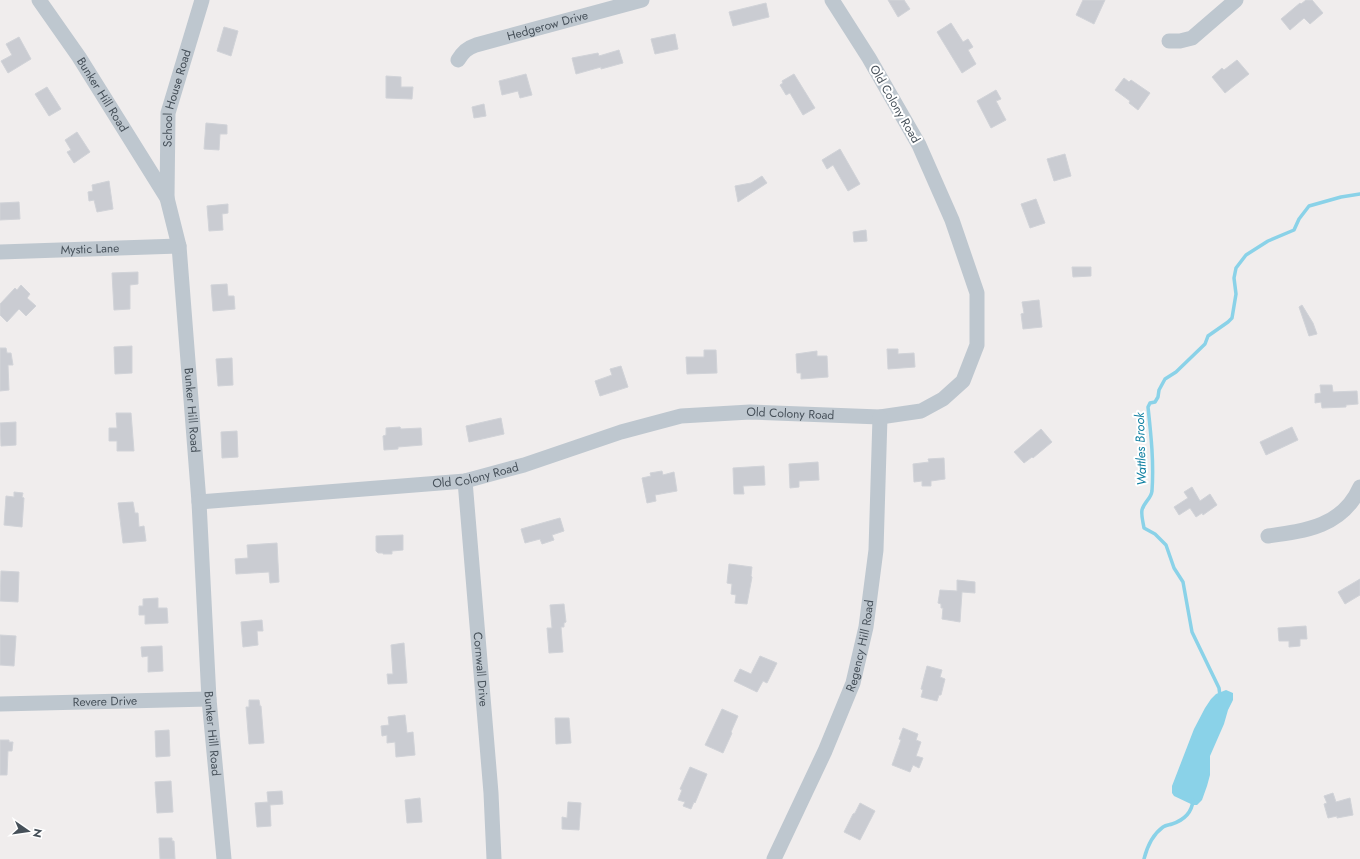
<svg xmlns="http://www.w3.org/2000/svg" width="1360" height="859" font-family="Jost,sans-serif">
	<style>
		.water { fill: #8ad2e8 }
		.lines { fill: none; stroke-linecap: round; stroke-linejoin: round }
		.stream { stroke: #8ad2e8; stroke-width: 3.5 }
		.building { fill: #caccd2; stroke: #d1d3d8 }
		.minor { stroke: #bec7cf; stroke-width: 15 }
		.labels { text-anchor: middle; stroke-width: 4; stroke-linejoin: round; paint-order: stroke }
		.street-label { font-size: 12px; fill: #465059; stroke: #fff }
		.water-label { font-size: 13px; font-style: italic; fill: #1180a2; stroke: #fff }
	</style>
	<rect width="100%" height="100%" fill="#f0eded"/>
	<!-- water -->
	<path class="water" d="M1226,690L1233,693V700L1228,710L1224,724L1210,756V775L1207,786L1202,800L1197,805H1193L1174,796L1172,793V786L1194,729L1205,708L1211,699L1216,694Z"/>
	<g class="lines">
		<!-- stream -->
		<g class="stream">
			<path d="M1220,696L1219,688L1192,632L1183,582L1174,568L1166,545L1155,534L1144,528C1143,522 1141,515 1142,510C1144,502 1151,499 1152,491C1154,462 1151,435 1148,407L1150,403L1155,402L1158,397L1159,390L1165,379L1176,372L1205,344L1208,336L1228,322L1232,318L1236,294L1234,278L1236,268L1246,255L1268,241L1294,230L1299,219L1309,206L1341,197L1360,194"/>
			<path d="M1144,859C1147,847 1152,835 1163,827C1166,825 1169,825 1172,824C1184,820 1192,813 1193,800"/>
		</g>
	</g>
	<!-- building -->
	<g class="building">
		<path d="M888,0H904L910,9L898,17Z"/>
		<path d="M1083,0H1105L1094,24L1076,15Z"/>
		<path d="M1306,0H1312L1323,13L1310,24L1304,18L1290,30L1281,19L1300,3L1301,4Z"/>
		<path d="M766,3L769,17L733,26L729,12Z"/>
		<path d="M951,23L963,42L968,39L973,47L968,50L976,64L962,73L937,32Z"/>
		<path d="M224,27L238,31L231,56L217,51Z"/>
		<path d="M675,34L678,49L655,54L651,39Z"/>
		<path d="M19,37L31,59L8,73L1,61L12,55L6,44Z"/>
		<path d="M619,50L623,63L601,69V67L576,74L572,58L598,53L599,56Z"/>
		<path d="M1237,60L1249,74L1225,93L1212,77L1222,68L1224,70Z"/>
		<path d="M526,74L532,95L520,98L518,91L502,95L499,81Z"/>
		<path d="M794,74L815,108L803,115L790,93L786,95L780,85L783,83L782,81Z"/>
		<path d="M386,76L401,77V87H413L412,99L386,98Z"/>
		<path d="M1124,78L1129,82L1131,80L1150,93L1138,110L1129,103L1130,101L1115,90Z"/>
		<path d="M47,87L61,109L49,116L35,94Z"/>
		<path d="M996,90L1001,99L996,101L1006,120L991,128L977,101Z"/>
		<path d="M484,104L486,116L474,118L472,107Z"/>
		<path d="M206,123L227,125V134H220L219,150L204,149Z"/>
		<path d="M77,132L90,152L74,163L67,152L71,150L65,140Z"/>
		<path d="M840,149L860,184L848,191L833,165L827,169L822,160Z"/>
		<path d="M1065,154L1071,176L1054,181L1047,159Z"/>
		<path d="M762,176L767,183L738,202L735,186L751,183Z"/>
		<path d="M109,181L113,209L97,212L94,200L89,201L88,192L93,191L92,185Z"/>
		<path d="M1036,199L1045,223L1030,228L1021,204Z"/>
		<path d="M19,202L20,219L0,220V203Z"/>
		<path d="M228,204V213L222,214L223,230L209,231L207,206Z"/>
		<path d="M866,230L867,241L854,242L853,232Z"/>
		<path d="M1072,267H1091V276L1073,277Z"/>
		<path d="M138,272V284L130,285V309L114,310L112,273Z"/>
		<path d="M227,284L228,296H234L235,309L213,311L211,285Z"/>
		<path d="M21,285L30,294L27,298L36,306L26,316L19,309L7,322L0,315V304L15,288L17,290Z"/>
		<path d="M1039,300L1042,327L1023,329L1021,314L1024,313L1022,302Z"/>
		<path d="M1302,305L1313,323L1317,334L1309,336L1299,307Z"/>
		<path d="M132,346V373L115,374L114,347Z"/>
		<path d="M0,348H6L7,353H11L13,365H8L9,390L0,391Z"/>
		<path d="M887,349H898V354L914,353L915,367L888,369Z"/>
		<path d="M704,350H716L717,373L687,374L686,357H704Z"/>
		<path d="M817,351V356H827L828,377L801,379V373H797L796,354Z"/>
		<path d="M232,358L233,385L218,386L216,359Z"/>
		<path d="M621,366L628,387L600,396L595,381L612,375L610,369Z"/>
		<path d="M1320,385H1332L1333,392L1357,391L1358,404L1346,405V407L1322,408L1321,402L1315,403V394L1321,393Z"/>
		<path d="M116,413H131L134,451H117V441H109V428H117Z"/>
		<path d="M501,418L504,434L469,442L466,426Z"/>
		<path d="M16,422V445L1,446L0,423Z"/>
		<path d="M400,427L401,429L421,428L422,445L398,447V449L384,450L383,436L386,435V428Z"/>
		<path d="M1292,427L1298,440L1266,455L1260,442Z"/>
		<path d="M1041,429L1052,442L1033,458L1032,457L1024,463L1014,452Z"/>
		<path d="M237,431L238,457L222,458L221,432Z"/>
		<path d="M944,458L945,479L931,481V486H922V481L914,482L913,464L929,462L928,459Z"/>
		<path d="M818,462L819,480L799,481V487L790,488L789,464Z"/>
		<path d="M764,466L765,485L743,486L744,494H734L733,468Z"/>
		<path d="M662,471L663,475L674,472L677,491L655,495L656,501L647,503L642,478L651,476L650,473Z"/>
		<path d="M1192,487L1200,501L1210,494L1217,505L1203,515L1202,513L1196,517L1190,508L1179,515L1174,507L1188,498L1184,492Z"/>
		<path d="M14,492L23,493L22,497L24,498L22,527L4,525L6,496L14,497Z"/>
		<path d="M133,502L135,513H138L139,527L144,526L146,541L123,543L118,503Z"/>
		<path d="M560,518L564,531L552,535L554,540L542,544L540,539L525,543L521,529Z"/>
		<path d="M403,535V550L392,551V554H383V553H378L376,551V536Z"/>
		<path d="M277,543L279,582L270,583L269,572L236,574L235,559L248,558L247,545Z"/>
		<path d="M729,564L752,567L751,576L752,577L747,604L735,603L736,595L731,594L732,584L727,583Z"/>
		<path d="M1,571L19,572L18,602L0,601Z"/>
		<path d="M1360,579V595L1345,604L1338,592Z"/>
		<path d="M957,580L975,582V593L962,592L960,622L942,619L943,608H941V604L938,603L940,590L957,591Z"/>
		<path d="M158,598V608H167L168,623L145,624V615H139V606H143V599Z"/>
		<path d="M564,604L566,622L564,623V627H561L563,652L549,653L547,628H552L550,605Z"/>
		<path d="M262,620L263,631H257L258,645L243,647L241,622Z"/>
		<path d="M1306,626L1307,639H1300V646L1289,647V641H1279L1278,628Z"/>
		<path d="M0,635L16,636L14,666L0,665Z"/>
		<path d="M404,643L407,683L388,684L387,674H393L391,645Z"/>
		<path d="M162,646L163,671L148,672V656L142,657L141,647Z"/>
		<path d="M760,656L777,663L767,683L763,681L757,692L734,681L740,669L751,674Z"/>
		<path d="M927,666L942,670L940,677L945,679L941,695H939L937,701L921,697L923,690L921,689Z"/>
		<path d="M249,700H259L260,706H261L264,743L249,744L246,707H249Z"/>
		<path d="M722,709L738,716L731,732L732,733L723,753L705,745Z"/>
		<path d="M405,715L407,733L413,732L415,755L396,757L395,742L387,743V735L382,736L381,726L389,725L388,717Z"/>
		<path d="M555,718H569L571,743L556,744Z"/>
		<path d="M903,728L918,734L916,740L921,742L916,756L923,758L919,768L913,765L910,772L892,765L901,740L899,739Z"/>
		<path d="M169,730L170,756L156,757L155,731Z"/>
		<path d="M0,740H9V742H13L12,751H8L7,775H0Z"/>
		<path d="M690,767L707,774L695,803L694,802L691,809L683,806L685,802L678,800L682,790L680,789Z"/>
		<path d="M171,781L173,812L157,813L155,782Z"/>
		<path d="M282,791L283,804L270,805L271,826L257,827L255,803L268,802L267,792Z"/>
		<path d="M1333,793L1336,802L1350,798L1353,815L1337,818V816L1328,818L1324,804L1327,803L1324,796Z"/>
		<path d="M420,798L422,822L407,823L405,800Z"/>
		<path d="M568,802L581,803L579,830L562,829V817L567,818Z"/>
		<path d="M860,803L875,811L860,840L844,832L853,814L855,813Z"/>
		<path d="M159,838H172V841H174L175,859H160Z"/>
	</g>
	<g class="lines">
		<!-- minor -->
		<g class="minor">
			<path id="s1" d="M39,0L79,57L167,198L179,246L199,502L209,699L224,859"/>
			<path d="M1169,41H1180L1192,38L1236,0"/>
			<path id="s2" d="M458,60C463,52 467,48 476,45L642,0"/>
			<path id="s3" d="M167,198L168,113L202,0"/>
			<path id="s4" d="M0,252L179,246"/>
			<path id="s5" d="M465,481L491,793L494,859"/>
			<path id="s6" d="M199,502L465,481L524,465L621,432L681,416L750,412L880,417L921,411L943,399L963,381L977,345V293L952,220L919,145L869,58L832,0"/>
			<path d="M1268,536C1306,531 1343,526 1360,487"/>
			<path id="s7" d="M0,704L209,699"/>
			<path id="s8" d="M774,859L825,751L853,683L866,627L876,550L880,417"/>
		</g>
	</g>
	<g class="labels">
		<!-- street labels -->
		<g class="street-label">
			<text dy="4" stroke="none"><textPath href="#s2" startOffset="98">Hedgerow Drive</textPath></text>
			<text dy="4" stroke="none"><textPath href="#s1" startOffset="114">Bunker Hill Road</textPath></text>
			<text dy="4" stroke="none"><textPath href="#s3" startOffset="101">School House Road</textPath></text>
			<text transform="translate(895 104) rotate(60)" y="4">Old Colony Road</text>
			<text dy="4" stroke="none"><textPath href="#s4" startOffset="90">Mystic Lane</textPath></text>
			<text dy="4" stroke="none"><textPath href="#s1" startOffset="450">Bunker Hill Road</textPath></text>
			<text dy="4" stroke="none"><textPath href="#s6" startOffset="602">Old Colony Road</textPath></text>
			<text dy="4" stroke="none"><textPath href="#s6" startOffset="278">Old Colony Road</textPath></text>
			<text dy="4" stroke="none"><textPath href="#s8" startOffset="231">Regency Hill Road</textPath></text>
			<text dy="4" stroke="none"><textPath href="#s5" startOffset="189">Cornwall Drive</textPath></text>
			<text dy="4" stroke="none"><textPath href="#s7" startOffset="105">Revere Drive</textPath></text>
			<text dy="4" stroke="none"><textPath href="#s1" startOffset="774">Bunker Hill Road</textPath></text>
		</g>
		<!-- water labels -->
		<g class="water-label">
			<text transform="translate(1140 449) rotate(-92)" y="5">Wattles Brook</text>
		</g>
	</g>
	<!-- north arrow -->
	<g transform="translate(28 831) rotate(103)" stroke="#ffffff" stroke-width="3" paint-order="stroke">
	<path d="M0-3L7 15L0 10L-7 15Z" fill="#465059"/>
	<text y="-6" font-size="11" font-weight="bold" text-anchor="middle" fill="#465059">N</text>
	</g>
</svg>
